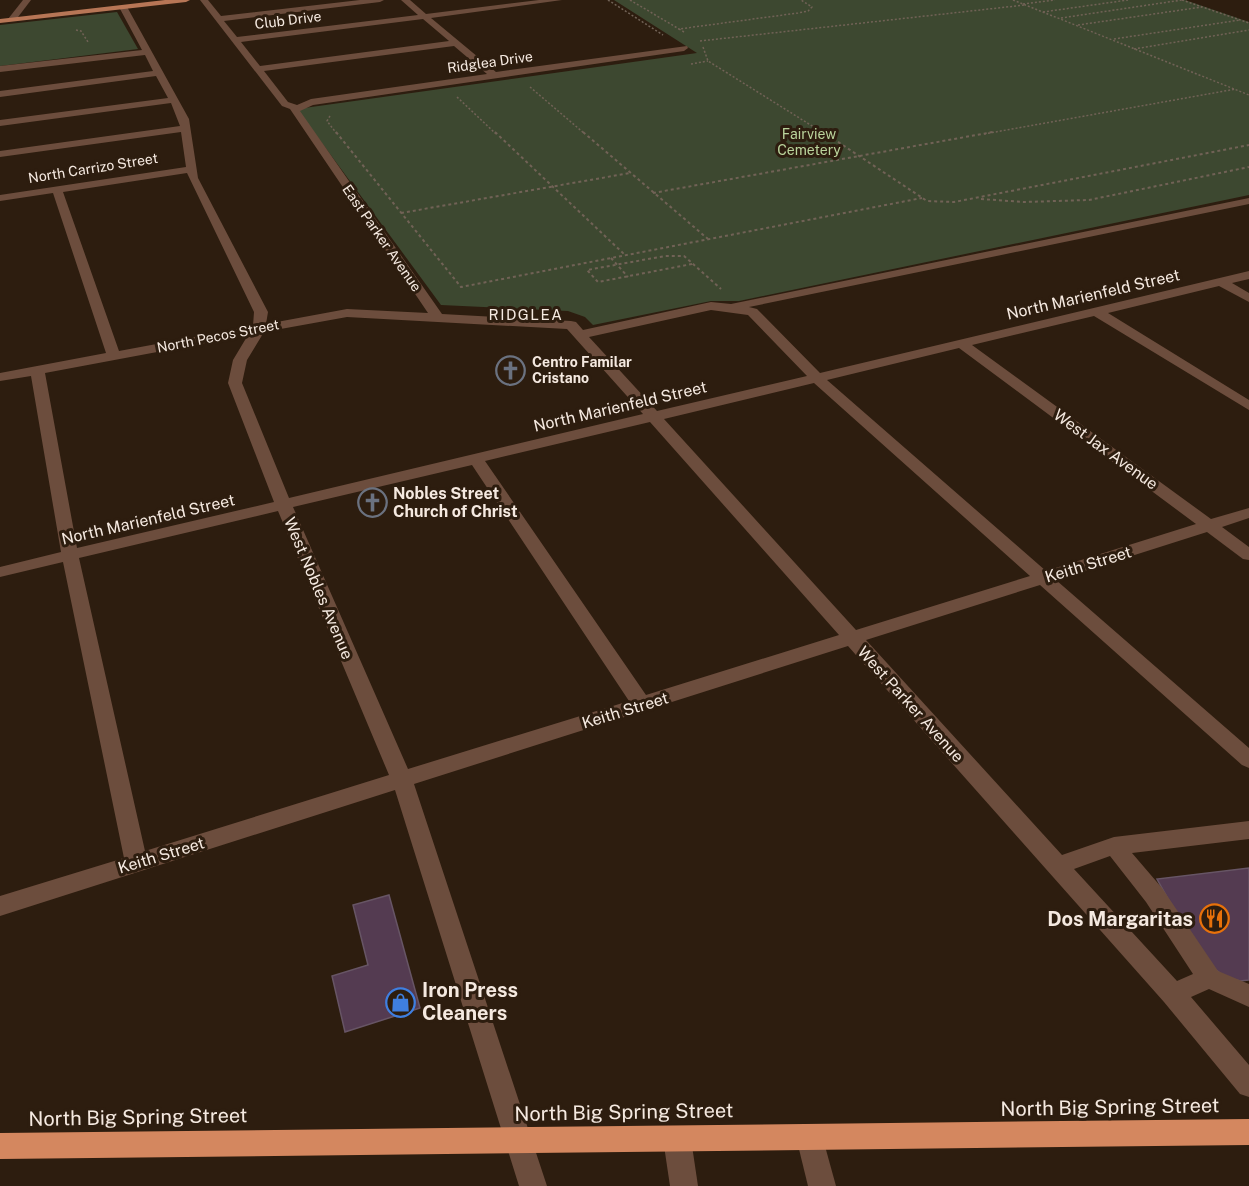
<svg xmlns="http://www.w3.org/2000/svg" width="1249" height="1186" font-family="'Public Sans',sans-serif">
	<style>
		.green { fill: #3d4830 }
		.building { fill: #543b51; stroke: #675565; stroke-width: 1.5 }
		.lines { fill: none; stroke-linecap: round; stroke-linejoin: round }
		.path-far1 { stroke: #716256; stroke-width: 1.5; stroke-dasharray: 2 2; stroke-linecap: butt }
		.path { stroke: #716256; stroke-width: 2; stroke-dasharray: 3 3; stroke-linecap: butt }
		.minor { fill: #6c4d3d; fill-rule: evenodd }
		.major { fill: #b77656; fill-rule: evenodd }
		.highway { fill: #d4875f; fill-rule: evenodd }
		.labels { text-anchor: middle; stroke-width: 6; stroke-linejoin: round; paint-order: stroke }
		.far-street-label { font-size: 14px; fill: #f5e9e0; stroke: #2d1d0f }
		.far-park-label { font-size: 14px; fill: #bad49c; stroke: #2d1d0f }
		.far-poi-label { font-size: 14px; font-weight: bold; fill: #f5e9e0; stroke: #2d1d0f; text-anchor: start }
		.far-neighbourhood-label { font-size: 15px; letter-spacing: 1.5px; fill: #f5e9e0; stroke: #2d1d0f }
		.street-label { font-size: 16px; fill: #f5e9e0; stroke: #2d1d0f }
		.poi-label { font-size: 16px; font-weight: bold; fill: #f5e9e0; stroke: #2d1d0f; text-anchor: start }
		.near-poi-label { font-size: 20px; font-weight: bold; fill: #f5e9e0; stroke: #2d1d0f; text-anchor: end }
		.near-street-label { font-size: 20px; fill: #f5e9e0; stroke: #2d1d0f }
	</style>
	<rect width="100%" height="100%" fill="#2d1d0f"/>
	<!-- green -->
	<g class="green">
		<path d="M614,0H1185L1249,22V195L739,301H711L593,325L585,317L568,311L441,305L297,109L697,53Z"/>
		<path d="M117,12L138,49L0,66V25Z"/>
	</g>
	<!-- building -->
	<g class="building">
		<path d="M1249,868V980L1240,981L1225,977L1201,958L1157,879Z"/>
		<path d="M389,895L420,1008L345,1032L332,976L368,965L353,905Z"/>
	</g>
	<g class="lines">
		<!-- path-far1 -->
		<g class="path-far1">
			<path d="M608,0L663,35"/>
			<path d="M630,0L679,29"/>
			<path d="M1013,0L1249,95"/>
			<path d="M1182,0L1249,23"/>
			<path d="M1023,4L1055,0"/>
			<path d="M1043,12L1128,0"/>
			<path d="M1061,18L1182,0"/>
			<path d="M1078,25L1202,7"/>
			<path d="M76,30L81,31L88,42"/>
			<path d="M684,32L679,29L798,13L808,11L812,7L801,0"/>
			<path d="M1114,39L1240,20"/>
			<path d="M700,41L1025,5"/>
			<path d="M703,47L708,61L825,134"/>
			<path d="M1134,49L1249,30"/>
			<path d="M691,64L708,61"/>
			<path d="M530,87L585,134"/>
			<path d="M457,97L496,134"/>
			<path d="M330,116L327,121L337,134"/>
			<path d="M984,134L1236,89"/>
		</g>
		<!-- path -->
		<g class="path">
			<path d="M336,132L461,287L922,198"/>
			<path d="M495,132L625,255"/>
			<path d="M583,132L708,239"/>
			<path d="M823,132L927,201L954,202L1249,145"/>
			<path d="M653,193L993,132"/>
			<path d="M981,199L1024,202L1089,200L1249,167"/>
			<path d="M401,213L630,173"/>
			<path d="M611,258L628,277"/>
			<path d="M692,264L598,282L587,270L665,256H684L721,289"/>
		</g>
		<!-- minor -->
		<g class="minor">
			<path d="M23,0H31L15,21H9L8,19Z"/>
			<path d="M200,0H208L221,16L360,0H384L380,2L224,21L237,37L418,15L401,0H410L426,14L539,0H562L431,18L496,72L687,46L688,48L684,51L313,105L300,111L442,314L571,321L576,322L583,330L711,302L731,304L1249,198V204L749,307L757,309L820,373L1249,271V279L1232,283L1249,293V302L1219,286L1108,313L1249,400V410L1094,316L972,345L1211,519L1249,508V518L1222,527L1249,547V560L1243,559L1207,532L1056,580L1249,748V768L1242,765L1040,585L866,640L1062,855L1114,837L1249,821V839L1132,853L1162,888L1218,971L1249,984V1007L1209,989L1191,997L1249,1065V1097L1240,1094L1164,1002L848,646L414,784L547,1186H519L395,790L0,916V896L124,858L63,562L0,577V567L61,552L31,376L0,381V373L106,353L53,193L0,201V195L186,167L181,132L0,157V151L180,126L171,103L0,126V120L168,98L156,76L0,97V91L153,71L145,55L0,72V66L142,50L119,7L126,5L189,119L198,178L268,312L266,324L347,309L428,313L290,109L282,106ZM423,19L449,41L260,66L241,42ZM454,46L487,74L311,99L297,105L288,102L264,71ZM187,173L254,312L253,326L119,351L63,192ZM711,310L748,315L807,376L657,411L589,337ZM347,317L567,329L643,414L289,498L242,383L247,360L264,332ZM248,335L233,360L228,383L274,502L77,548L45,373ZM959,348L1196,524L1046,571L827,380ZM814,383L1030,576L856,630L664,419ZM650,422L839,635L646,695L485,461ZM472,465L629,701L408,769L293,507ZM278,511L389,775L145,851L79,558ZM1110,856L1146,902L1193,974L1177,981L1074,869Z"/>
			<path d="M810,1124L820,1128L836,1186H808L796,1137L800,1128Z"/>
			<path d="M677,1126L687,1130L691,1139L698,1186H670L663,1139L667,1130Z"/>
		</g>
		<!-- major -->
		<path class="major" d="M165,0H190L186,2L0,23V19Z"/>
		<!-- highway -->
		<path class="highway" d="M1249,1119V1145L0,1159V1133Z"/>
	</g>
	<!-- icons -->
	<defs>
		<symbol id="church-ring" viewBox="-11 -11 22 22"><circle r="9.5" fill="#2d1d0f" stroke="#6b7280" stroke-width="1.5"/><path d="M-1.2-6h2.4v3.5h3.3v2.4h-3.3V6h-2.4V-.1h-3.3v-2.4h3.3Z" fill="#6b7280"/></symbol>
		<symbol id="restaurant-ring" viewBox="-11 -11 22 22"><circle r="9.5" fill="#2d1d0f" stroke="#e8710a" stroke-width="1.5"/><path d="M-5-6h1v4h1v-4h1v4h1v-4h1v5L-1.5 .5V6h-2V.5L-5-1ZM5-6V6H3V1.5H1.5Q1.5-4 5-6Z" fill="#e8710a"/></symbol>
		<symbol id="shop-ring" viewBox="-11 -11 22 22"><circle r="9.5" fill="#2d1d0f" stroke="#3f7fe0" stroke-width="1.5"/><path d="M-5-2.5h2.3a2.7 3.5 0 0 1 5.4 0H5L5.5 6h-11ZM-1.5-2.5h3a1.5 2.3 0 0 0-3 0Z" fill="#3f7fe0"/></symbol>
	</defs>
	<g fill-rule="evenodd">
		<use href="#church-ring" x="494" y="354" width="33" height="33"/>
		<use href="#church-ring" x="356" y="486" width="33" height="33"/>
		<use href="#restaurant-ring" x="1198" y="902" width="33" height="33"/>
		<use href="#shop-ring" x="384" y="986" width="33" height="33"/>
	</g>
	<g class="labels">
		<!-- far-street labels -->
		<g class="far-street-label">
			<text transform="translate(288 20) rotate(-7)" y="5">Club Drive</text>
			<text transform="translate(490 62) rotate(-8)" y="5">Ridglea Drive</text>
			<text transform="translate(93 168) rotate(-9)" y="5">North Carrizo Street</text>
			<text transform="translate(382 238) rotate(55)" y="5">East Parker Avenue</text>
			<text transform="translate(218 336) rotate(-11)" y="5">North Pecos Street</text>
		</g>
		<!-- far-park labels -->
		<g class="far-park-label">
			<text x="809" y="139">Fairview<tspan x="809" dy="16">Cemetery</tspan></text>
		</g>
		<!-- far-poi labels -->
		<g class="far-poi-label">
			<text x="532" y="367">Centro Familar<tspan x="532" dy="16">Cristano</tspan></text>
		</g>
		<!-- far-neighbourhood labels -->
		<g class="far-neighbourhood-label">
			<text x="526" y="320">RIDGLEA</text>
		</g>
		<!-- street labels -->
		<g class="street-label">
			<text transform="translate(1093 294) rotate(-13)" y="6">North Marienfeld Street</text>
			<text transform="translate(620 406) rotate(-13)" y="6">North Marienfeld Street</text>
			<text transform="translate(1106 449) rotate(36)" y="6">West Jax Avenue</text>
			<text transform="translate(148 519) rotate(-13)" y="6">North Marienfeld Street</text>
			<text transform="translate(1088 564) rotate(-17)" y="6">Keith Street</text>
			<text transform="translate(319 588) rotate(67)" y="6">West Nobles Avenue</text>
			<text transform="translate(911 704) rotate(48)" y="6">West Parker Avenue</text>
			<text transform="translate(625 710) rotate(-17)" y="6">Keith Street</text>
			<text transform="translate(161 855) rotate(-17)" y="6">Keith Street</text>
		</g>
		<!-- poi labels -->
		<g class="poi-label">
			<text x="393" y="499">Nobles Street<tspan x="393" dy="18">Church of Christ</tspan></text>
		</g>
		<!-- near-poi labels -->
		<g class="near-poi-label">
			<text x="1193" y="926">Dos Margaritas</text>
			<text x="422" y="997" text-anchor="start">Iron Press<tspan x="422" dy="23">Cleaners</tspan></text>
		</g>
		<!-- near-street labels -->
		<g class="near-street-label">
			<text transform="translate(1110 1107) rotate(-1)" y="7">North Big Spring Street</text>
			<text transform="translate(624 1112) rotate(-1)" y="7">North Big Spring Street</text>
			<text transform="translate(138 1117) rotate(-1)" y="7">North Big Spring Street</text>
		</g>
	</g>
</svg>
